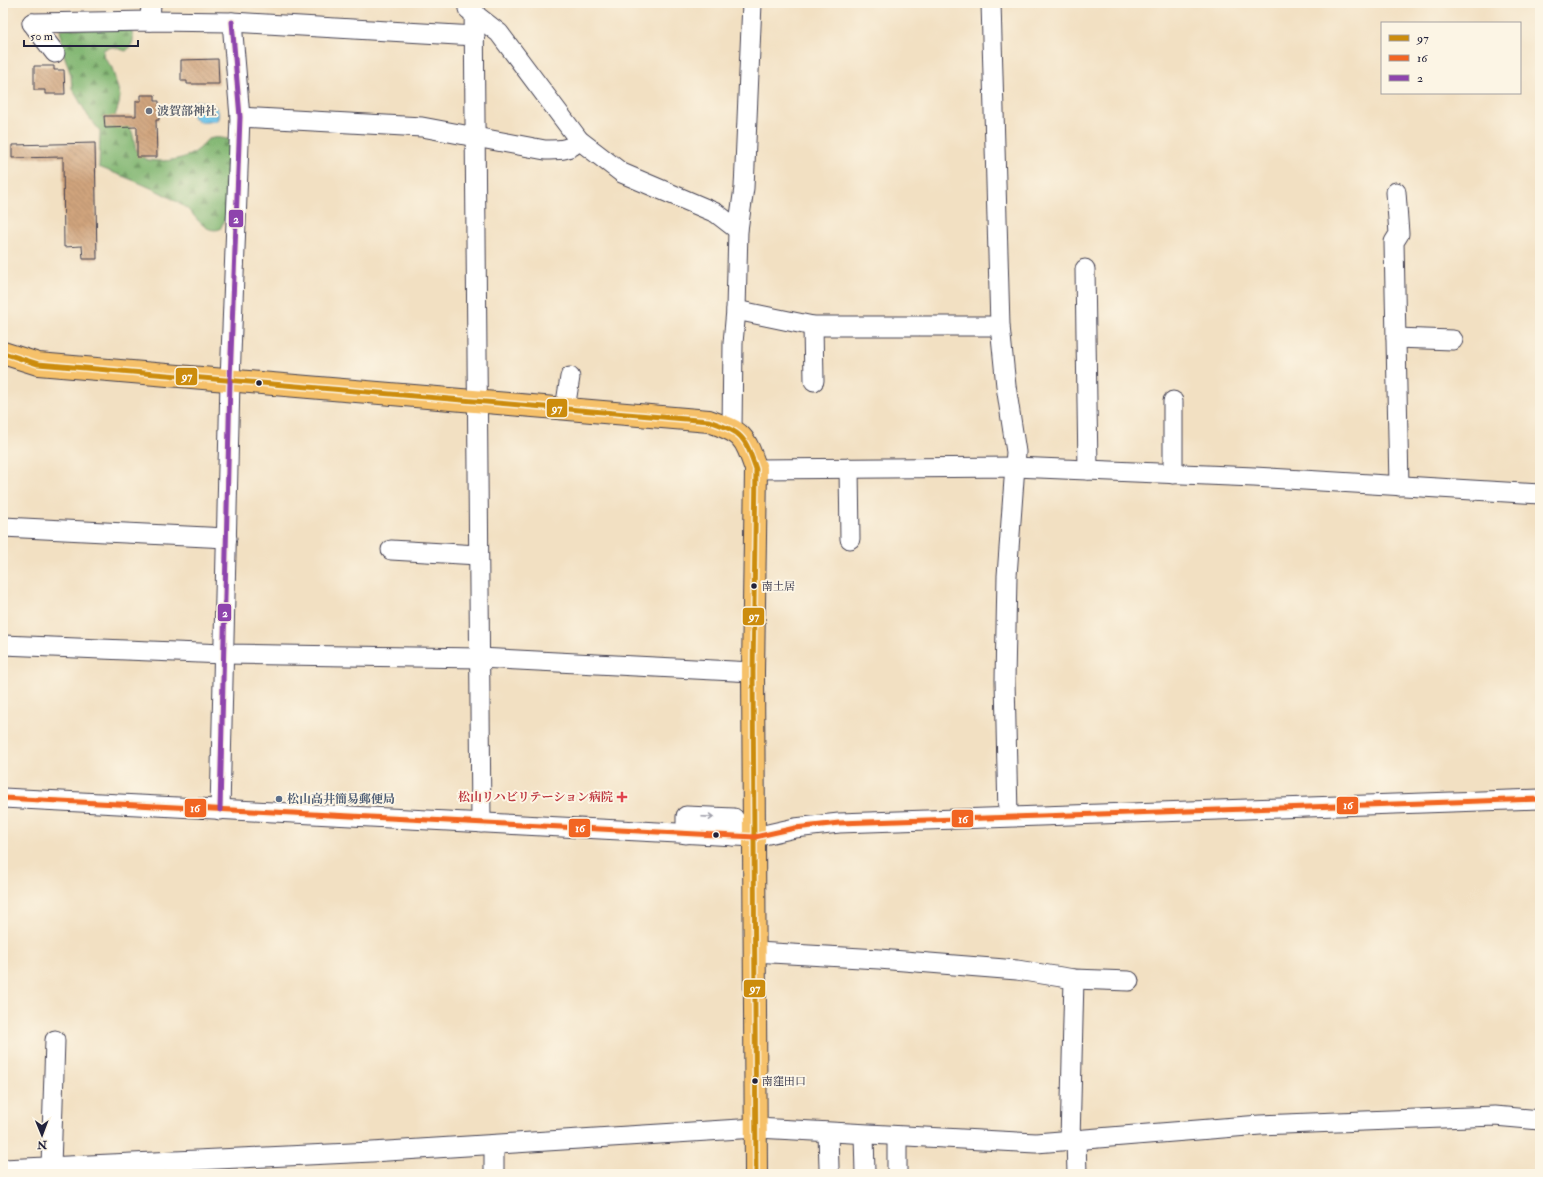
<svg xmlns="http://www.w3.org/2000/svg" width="1543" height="1177" font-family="'IM FELL Double Pica','Noto Serif JP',serif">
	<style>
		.forest { fill: url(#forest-firs); stroke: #536d58 }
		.water { fill: url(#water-ripples); stroke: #487392 }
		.building { fill: url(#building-back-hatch) }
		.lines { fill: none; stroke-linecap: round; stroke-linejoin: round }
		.minor-casing { stroke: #413e4f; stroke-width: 21 }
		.major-casing { stroke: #413e4f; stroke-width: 24 }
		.minor { stroke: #fff; stroke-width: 19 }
		.major { stroke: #f6c16b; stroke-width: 22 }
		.bus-1-casing { stroke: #fcf5e5; stroke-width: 8 }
		.bus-2-casing { stroke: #fcf5e5; stroke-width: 8 }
		.bus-3-casing { stroke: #fcf5e5; stroke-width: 8 }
		.bus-1 { stroke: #cc8c0c; stroke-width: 5 }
		.bus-2 { stroke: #f26522; stroke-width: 5 }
		.bus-3 { stroke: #8e44ad; stroke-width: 5 }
		.oneway { stroke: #9c9ca7 }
		.worship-dot { fill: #6b7280; stroke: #fcf5e5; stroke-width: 1.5 }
		.bus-dot { fill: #22223b; stroke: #fcf5e5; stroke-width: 1.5 }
		.health-dot { fill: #e0444e; stroke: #fcf5e5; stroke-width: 1.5 }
		.service-dot { fill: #5c6f8a; stroke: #fcf5e5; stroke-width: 1.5 }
		.labels { text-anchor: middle; stroke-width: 4; stroke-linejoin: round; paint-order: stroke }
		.bus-label { font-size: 11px; fill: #22223b; stroke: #fcf5e5; text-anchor: start }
		.worship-label { font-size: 12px; font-weight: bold; fill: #5b616d; stroke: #fcf5e5; text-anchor: start }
		.health-label { font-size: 12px; font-weight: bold; fill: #be3a42; stroke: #fcf5e5; text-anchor: end }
		.service-label { font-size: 12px; font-weight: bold; fill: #4e5e75; stroke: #fcf5e5; text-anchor: start }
		.line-badge { stroke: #fcf5e5; stroke-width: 1.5 }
		.badge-label { font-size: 11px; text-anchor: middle; font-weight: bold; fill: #fff }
	</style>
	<defs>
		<pattern id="forest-firs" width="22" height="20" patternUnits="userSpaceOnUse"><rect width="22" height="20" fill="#84b874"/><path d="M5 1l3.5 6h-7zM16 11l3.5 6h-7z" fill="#6c9560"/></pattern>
		<pattern id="water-ripples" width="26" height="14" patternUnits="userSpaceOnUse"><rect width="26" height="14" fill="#6dc4ea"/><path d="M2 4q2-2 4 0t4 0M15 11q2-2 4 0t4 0" fill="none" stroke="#5ea8ca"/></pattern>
		<pattern id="building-back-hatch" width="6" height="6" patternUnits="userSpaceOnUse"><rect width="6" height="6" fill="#d0a47d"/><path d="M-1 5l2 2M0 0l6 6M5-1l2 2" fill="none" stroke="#a88568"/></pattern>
	</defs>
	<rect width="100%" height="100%" fill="#fcf5e5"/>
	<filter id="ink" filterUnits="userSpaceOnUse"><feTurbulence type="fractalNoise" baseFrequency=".025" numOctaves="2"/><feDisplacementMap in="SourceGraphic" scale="8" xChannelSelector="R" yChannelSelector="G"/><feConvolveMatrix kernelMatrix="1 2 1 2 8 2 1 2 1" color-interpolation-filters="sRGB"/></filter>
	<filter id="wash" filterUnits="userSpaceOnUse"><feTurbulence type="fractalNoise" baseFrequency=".012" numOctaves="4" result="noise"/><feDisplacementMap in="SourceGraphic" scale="16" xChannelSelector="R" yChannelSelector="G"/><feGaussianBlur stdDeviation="0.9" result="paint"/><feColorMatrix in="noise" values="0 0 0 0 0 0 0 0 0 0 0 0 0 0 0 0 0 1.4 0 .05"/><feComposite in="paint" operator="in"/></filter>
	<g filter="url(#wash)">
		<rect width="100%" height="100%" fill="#f2e0c2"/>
		<!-- forest -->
		<path class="forest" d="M60,29H130C136,37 133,46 126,51L113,47L104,49L103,55L112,68L120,96L119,104L115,116L117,120C121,122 127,124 130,128C137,138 130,155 149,160C164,163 188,159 199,149C202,147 204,142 207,140C215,136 223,138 231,140V207L220,229C205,234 197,217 186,208C160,189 129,179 99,167L100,131L88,116L72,88L71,75L62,49Z"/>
		<!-- water -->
		<path class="water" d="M195,101C206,101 224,105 217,121C212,121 205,123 201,122C190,119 189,108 195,101Z"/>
		<g id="blocks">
			<!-- building -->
			<g class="building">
				<path d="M218,59L219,84H187V81H181V60Z"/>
				<path d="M34,66H54V70H64L65,94H45V90H34Z"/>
				<path d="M141,95H155V101H159V120H156L157,157H137V127L105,128L104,116H136V101H141Z"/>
				<path d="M95,143L97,259H83L82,246L64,247L63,157L12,158V145Z"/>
			</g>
		</g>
	</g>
	<g filter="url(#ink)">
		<use href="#blocks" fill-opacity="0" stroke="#413e4f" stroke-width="1"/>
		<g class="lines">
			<defs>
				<g id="minor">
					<path d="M474,3L481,823"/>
					<path d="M991,3L1000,326L1006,386L1016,452L1007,576L1005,680L1008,816"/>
					<path d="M468,9L499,33L579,140L622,173L716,213L738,230"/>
					<path d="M150,21L151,3"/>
					<path d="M32,23L150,21L232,22L475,36"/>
					<path d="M32,23L55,53"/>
					<path d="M240,117L422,127L545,150C558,150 570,151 579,140"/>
					<path d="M1396,192L1399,234L1394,242L1399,486"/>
					<path d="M1085,269L1088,470"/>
					<path d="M736,310L813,326H1000"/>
					<path d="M813,326L814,381"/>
					<path d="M1396,338L1453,340"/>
					<path d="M1173,401V474"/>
					<path d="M565,409L570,377"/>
					<path d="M732,429L733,343L736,310L738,230L744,188L752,3"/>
					<path d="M849,468L850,539"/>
					<path d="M756,469L1015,467L1254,477L1540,494"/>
					<path d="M3,527L227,538"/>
					<path d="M391,550L478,555"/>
					<path d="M3,645L224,654L479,658L753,672"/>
					<path d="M3,798L755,837L795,828L839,823L1540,799"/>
					<path d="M220,810L230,381L240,117L232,22"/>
					<path d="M686,834V816L734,818L733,836"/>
					<path d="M755,952L879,959L1017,970L1074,979L1129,981"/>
					<path d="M828,1133L829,1168"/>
					<path d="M864,1135L865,1173"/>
					<path d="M897,1136V1174"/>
					<path d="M1076,1140L1077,1174"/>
					<path d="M1070,1141L1074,979"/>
					<path d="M494,1145V1174"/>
					<path d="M51,1167L55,1040"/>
					<path d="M3,1169L372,1152L756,1128L1036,1143L1260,1125L1495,1116L1540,1120"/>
				</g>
				<path id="major" d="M3,353L38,364L709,421C743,433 744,435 756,469L753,672L756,1174"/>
			</defs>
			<!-- minor casing -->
			<use href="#minor" class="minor-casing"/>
			<!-- major casing -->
			<use href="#major" class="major-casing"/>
			<!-- minor -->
			<use href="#minor" class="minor"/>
			<!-- major -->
			<use href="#major" class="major"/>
			<defs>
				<path id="bus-1" d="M3,353L38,364L709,421C743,433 744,435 756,469L753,672L756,1174"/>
				<path id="bus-2" d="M3,798L755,837L795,828L839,823L1540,799"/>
				<path id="bus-3" d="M220,810L230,381L240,117L232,22"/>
			</defs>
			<!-- bus-1 casing -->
			<use href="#bus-1" class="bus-1-casing"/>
			<!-- bus-2 casing -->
			<use href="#bus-2" class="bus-2-casing"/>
			<!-- bus-3 casing -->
			<use href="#bus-3" class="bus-3-casing"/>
			<!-- bus-1 -->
			<use href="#bus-1" class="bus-1"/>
			<!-- bus-2 -->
			<use href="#bus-2" class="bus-2"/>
			<!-- bus-3 -->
			<use href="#bus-3" class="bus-3"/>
		</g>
		<!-- one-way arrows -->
		<defs><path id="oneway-shaft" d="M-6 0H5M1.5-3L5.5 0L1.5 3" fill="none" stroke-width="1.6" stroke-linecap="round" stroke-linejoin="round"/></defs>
		<use class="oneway" href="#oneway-shaft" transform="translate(708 817) rotate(2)"/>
	</g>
	<!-- markers -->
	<circle class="worship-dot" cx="149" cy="111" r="4"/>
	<g class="bus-dot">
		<circle cx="259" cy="383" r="3.5"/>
		<circle cx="754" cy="586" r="3.5"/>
		<circle cx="716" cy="835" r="3.5"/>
		<circle cx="755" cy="1081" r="3.5"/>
	</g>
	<path class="health-dot" d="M620 791h4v4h4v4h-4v4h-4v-4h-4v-4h4z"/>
	<circle class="service-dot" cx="279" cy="799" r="4"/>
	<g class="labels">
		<!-- bus labels -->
		<g class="bus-label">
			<text x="762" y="590">南土居</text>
			<text x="762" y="1085">南窪田口</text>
		</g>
		<!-- worship labels -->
		<g class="worship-label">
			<text x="157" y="115">波賀部神社</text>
		</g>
		<!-- health labels -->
		<g class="health-label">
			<text x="613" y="801">松山リハビリテーション病院</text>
		</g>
		<!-- service labels -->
		<g class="service-label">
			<text x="287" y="803">松山高井簡易郵便局</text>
		</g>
	</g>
	<g class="line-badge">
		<rect x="228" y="209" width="16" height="19" rx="4" fill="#8e44ad"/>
		<rect x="175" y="367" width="23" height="19" rx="4" fill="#cc8c0c"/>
		<rect x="546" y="398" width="22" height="20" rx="4" fill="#cc8c0c"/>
		<rect x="217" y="603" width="15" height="19" rx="4" fill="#8e44ad"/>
		<rect x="742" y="607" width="23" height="19" rx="4" fill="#cc8c0c"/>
		<rect x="1336" y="796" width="23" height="19" rx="4" fill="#f26522"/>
		<rect x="184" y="798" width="23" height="20" rx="4" fill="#f26522"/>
		<rect x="951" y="809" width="23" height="19" rx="4" fill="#f26522"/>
		<rect x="568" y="818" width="23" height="20" rx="4" fill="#f26522"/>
		<rect x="743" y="979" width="23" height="19" rx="4" fill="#cc8c0c"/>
	</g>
	<g class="badge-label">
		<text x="236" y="223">2</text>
		<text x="187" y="380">97</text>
		<text x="557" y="412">97</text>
		<text x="225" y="617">2</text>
		<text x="754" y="620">97</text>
		<text x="1348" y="809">16</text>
		<text x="195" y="812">16</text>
		<text x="963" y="823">16</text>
		<text x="580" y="832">16</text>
		<text x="755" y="992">97</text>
	</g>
	<!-- margin -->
	<rect width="1543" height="1177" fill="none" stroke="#fcf5e5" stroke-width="16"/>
	<!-- legend -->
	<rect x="1381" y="22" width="140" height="72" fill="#fcf5e5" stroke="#a5a1a1"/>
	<rect x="1389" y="35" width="20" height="6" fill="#cc8c0c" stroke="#a5a1a1"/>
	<text x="1417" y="42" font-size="12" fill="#22223b">97</text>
	<rect x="1389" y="55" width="20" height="6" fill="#f26522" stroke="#a5a1a1"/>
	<text x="1417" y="62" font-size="12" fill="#22223b">16</text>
	<rect x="1389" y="75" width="20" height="6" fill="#8e44ad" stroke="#a5a1a1"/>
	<text x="1417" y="82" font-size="12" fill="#22223b">2</text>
	<!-- north arrow -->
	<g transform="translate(42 1135) rotate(179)" stroke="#fcf5e5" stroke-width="3" paint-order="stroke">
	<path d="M0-3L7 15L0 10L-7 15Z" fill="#22223b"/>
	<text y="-6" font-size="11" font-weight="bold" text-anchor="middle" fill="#22223b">N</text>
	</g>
	<!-- scale -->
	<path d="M24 40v6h114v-6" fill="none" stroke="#22223b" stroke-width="2"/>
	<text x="30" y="40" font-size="12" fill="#22223b" stroke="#fcf5e5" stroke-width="3" paint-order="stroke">50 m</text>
</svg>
